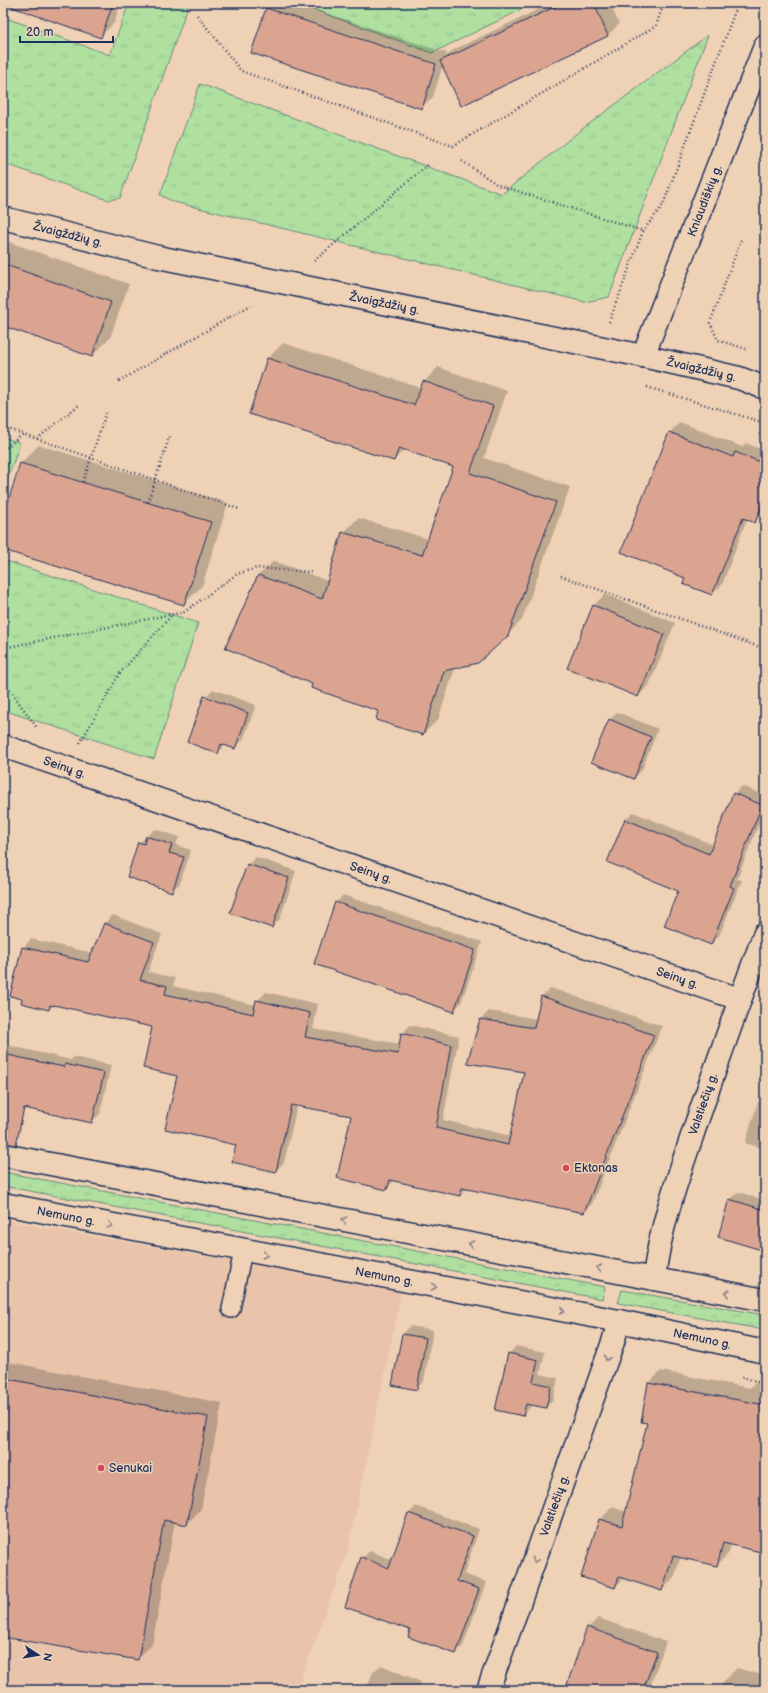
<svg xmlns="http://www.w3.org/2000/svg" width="768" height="1693" font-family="'Balsamiq Sans',sans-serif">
<defs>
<pattern id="grass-tufts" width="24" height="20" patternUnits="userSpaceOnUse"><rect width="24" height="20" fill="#afe0a0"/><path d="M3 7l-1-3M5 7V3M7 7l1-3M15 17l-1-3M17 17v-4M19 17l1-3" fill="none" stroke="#96c08c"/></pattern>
</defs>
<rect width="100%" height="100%" fill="#efd2b5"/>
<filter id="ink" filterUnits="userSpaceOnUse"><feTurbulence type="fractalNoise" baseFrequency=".025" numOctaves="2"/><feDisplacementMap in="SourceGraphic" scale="8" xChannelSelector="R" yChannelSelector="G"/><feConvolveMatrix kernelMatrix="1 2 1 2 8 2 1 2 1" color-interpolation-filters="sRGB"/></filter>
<g filter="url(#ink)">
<polygon fill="#e9c4aa" points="3,1220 402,1291 347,1554 297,1690 3,1690"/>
<g fill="url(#grass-tufts)" stroke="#65887f">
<polygon points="129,3 189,3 120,198 108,200 3,163 3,17 110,55"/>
<polygon points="296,3 535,3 432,53"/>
<polygon points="708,35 609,297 585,302 174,202 160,195 200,84 502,194 577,133"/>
<polygon points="3,437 20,443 3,492"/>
<polygon points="3,560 198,623 154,759 3,710"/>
<polygon points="3,1172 605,1287 602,1299 3,1186"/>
<polygon points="622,1290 765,1315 765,1330 618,1303"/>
</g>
<g fill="#0003" fill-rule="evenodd">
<polygon points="3,3 121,3 114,23 101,36"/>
<polygon points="273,3 295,3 447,53 446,57 453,50 552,3 610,3 619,24 608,35 461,105 443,65 433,97 421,108 267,9"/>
<polygon points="622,3 641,3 637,8"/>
<polygon points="3,240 129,284 110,338 92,356 3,325"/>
<polygon points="283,343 421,388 424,382 438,367 507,391 484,458 570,487 522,620 507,635 455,668 438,720 423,734 380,711 227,648 259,575 274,561 328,581 343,533 358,518 429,539 454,466 405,449 394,460 251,413 268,358"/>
<polygon points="680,422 742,447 746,443 765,451 765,510 754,522 747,519 722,585 712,594 687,578 622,551 670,432"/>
<polygon points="39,445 228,503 202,586 184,604 3,549 3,521 21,463"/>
<polygon points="605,594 675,623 649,685 638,696 594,605"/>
<polygon points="213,689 256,705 243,740 235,748 225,745 218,752 205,697"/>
<polygon points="617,712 658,729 642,770 634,778 610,720"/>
<polygon points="742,786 765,796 765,808 737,879 742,880 719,936 711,944 680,891 626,819 633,812 714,845 734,794"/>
<polygon points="155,829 179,837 176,845 191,850 180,883 172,891 139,843"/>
<polygon points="256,857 296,871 280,919 272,927 248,865"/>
<polygon points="343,895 482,942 461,1003 453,1011 336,903"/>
<polygon points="113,915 162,934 148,972 175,978 173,986 256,1005 257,1001 266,992 318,1004 313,1029 400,1044 402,1034 410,1025 459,1036 443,1120 511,1136 526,1072 468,1062 481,1019 489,1011 537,1019 542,996 551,988 662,1026 592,1204 583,1212 467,1188 460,1195 395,1180 387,1188 352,1115 297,1105 284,1163 275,1171 178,1075 153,1026 55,1004 49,1009 23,948 31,939 93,953 105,923"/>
<polygon points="3,1044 71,1060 74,1057 111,1065 100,1114 92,1122 26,1107 23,1110 3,1105"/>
<polygon points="765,1096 765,1149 745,1143 758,1102"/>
<polygon points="738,1192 765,1200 765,1248 730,1200"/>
<polygon points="410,1326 433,1330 424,1381 416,1389 403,1334"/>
<polygon points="516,1346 545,1352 540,1374 558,1378 553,1400 546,1407 531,1404 531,1407 523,1415 509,1354"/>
<polygon points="3,1361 222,1403 201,1509 187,1524 175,1521 152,1645 137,1659 3,1636"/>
<polygon points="661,1371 750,1388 763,1376 765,1376 765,1552 731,1544 729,1553 717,1565 681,1556 674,1578 662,1590 624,1578 615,1587 600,1520 612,1507 627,1512 648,1422 642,1421 649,1383"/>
<path d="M416,1506L479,1529L464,1574L486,1582L463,1646L455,1653L412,1630L362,1558L370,1551L393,1560L409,1514ZM365,1558L394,1569V1571L365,1560Z"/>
<polygon points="598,1618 666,1642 649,1690 566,1690 588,1628"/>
<polygon points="381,1665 421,1682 418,1690 366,1690 373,1672"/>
<polygon points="737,1668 765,1676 765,1690 720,1690 723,1682"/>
</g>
<g fill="#daa491" stroke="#1b2f5e">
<polygon points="13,3 113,3 101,38 12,7"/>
<polygon points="563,3 594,3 608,36 461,106 440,61"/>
<polygon points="266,8 436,64 422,109 251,53"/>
<polygon points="3,264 111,302 92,357 3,326"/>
<polygon points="267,358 414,405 423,381 493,406 470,473 556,502 508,636 478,663 444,671 423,735 376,720 378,711 311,688 312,684 225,648 258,575 322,599 342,532 422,555 453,467 399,448 394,461 249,414"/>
<polygon points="669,432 733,457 735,452 765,464 765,497 755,523 743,518 712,595 683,584 685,578 621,552"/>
<polygon points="20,463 211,522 184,605 3,550 3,518"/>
<polygon points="593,605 664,634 638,697 567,668"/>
<polygon points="204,696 248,713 235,749 221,744 218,754 187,742"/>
<polygon points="609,719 651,737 634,779 591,762"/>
<polygon points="733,793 762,805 730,886 734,888 711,945 664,926 678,891 607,862 625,819 709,854"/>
<polygon points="146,836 172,845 169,853 184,857 172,892 127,877 138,842 144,844"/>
<polygon points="247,864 289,878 272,928 230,913"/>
<polygon points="335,902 475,950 454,1012 314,964"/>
<polygon points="104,923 154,942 140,980 167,986 165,994 253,1014 256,1000 310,1013 305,1037 398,1054 401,1033 451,1045 436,1128 508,1145 524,1072 467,1063 480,1019 534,1028 541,996 654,1035 584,1213 462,1188 460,1196 390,1180 387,1190 337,1178 351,1116 291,1105 276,1172 232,1162 236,1145 165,1129 177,1076 143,1068 152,1027 54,1005 54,1006 50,1005 49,1010 21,1003 22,999 10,996 22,947 88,962"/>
<polygon points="3,1054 64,1067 65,1064 104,1073 92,1123 24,1108 16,1145 3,1143"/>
<polygon points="729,1199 765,1210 765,1251 718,1237"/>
<polygon points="402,1334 426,1338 417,1390 392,1385"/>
<polygon points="508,1353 538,1360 533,1382 551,1386 546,1408 526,1404 523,1416 495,1410"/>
<polygon points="3,1378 208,1417 187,1525 164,1520 138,1660 3,1637"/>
<polygon points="648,1383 765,1405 765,1553 723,1543 717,1566 673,1556 662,1591 619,1577 615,1588 581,1577 599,1519 622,1526 647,1423 641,1422"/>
<polygon points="408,1513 473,1536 457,1581 479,1589 456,1654 408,1637 410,1630 345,1607 361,1557 389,1568"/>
<polygon points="587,1627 657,1652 643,1690 565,1690"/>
</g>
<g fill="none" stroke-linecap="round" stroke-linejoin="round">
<g stroke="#1b2f5e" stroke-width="20">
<polyline id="service" points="231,1309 243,1251"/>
</g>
<g stroke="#1b2f5e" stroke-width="25">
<g id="minor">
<path id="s1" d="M3,218L158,257L643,356"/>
<path id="s2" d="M3,746L739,999"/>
<path id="s3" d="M654,1279C660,1224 680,1173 697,1121C719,1058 741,995 765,933"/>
<path id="s4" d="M488,1690L613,1342L619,1321"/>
</g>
</g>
<g stroke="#1b2f5e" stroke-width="25">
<g id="secondary">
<path id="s5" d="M765,46L643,356L739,378L765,388"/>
<polyline points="3,1155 765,1300"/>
<path id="s6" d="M3,1204L619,1321L765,1352"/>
</g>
</g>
<g stroke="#1b2f5e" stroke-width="2.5" stroke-dasharray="1 3" stroke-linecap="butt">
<polyline points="197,15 241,71 453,146 656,26 664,3"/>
<polyline points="462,161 498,185 643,231"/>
<polyline points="741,240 710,323 718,340 746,349"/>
<polyline points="314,261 430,163"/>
<polyline points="609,322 643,231 663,205 738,3"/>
<polyline points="119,381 251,305"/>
<polyline points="647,387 765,423"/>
<polyline points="3,427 239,509"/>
<polyline points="37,439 80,404"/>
<polyline points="3,450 23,434"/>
<polyline points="83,482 106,413"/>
<polyline points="148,502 170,435"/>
<polyline points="561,576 765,649"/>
<polyline points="3,648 184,612 237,574 257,568 311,572"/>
<polyline points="3,680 37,728"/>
<polyline points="80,743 120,673 172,615"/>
<polyline points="742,1377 765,1384"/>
</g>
<use href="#service" stroke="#efd2b5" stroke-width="17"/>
<use href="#minor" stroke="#efd2b5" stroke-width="22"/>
<use href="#secondary" stroke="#efd2b5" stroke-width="22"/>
</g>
<defs><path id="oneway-chevron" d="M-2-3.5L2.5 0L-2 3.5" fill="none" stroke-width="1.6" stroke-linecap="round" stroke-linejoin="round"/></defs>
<g stroke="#85808a">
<use href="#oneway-chevron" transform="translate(344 1220) rotate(-169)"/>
<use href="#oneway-chevron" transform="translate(110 1225) rotate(11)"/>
<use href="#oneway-chevron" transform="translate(471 1244) rotate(-169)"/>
<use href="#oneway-chevron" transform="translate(265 1255) rotate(11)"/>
<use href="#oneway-chevron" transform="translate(599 1268) rotate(-169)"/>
<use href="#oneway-chevron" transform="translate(434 1287) rotate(11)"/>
<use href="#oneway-chevron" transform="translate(727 1293) rotate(-169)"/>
<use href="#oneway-chevron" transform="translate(562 1311) rotate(11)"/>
<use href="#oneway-chevron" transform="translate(607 1358) rotate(110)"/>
<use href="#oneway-chevron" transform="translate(535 1560) rotate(110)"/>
</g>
</g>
<g fill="#d1495b" stroke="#efd2b5" stroke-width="1.5">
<circle cx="566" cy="1168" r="4"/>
<circle cx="101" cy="1468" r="4"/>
</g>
<g text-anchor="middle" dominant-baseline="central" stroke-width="3" stroke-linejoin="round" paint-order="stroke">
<g font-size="12" fill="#1b2f5e" stroke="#efd2b5">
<text transform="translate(705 201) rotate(-69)">Kniaudiškių g.</text>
<text stroke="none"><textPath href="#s1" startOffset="67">Žvaigždžių g.</textPath></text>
<text stroke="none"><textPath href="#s1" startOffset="391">Žvaigždžių g.</textPath></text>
<text stroke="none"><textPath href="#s5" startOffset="393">Žvaigždžių g.</textPath></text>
<text stroke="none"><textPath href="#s2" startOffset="65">Seinų g.</textPath></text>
<text stroke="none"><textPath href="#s2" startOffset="389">Seinų g.</textPath></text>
<text stroke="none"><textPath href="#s2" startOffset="713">Seinų g.</textPath></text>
<text stroke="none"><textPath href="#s3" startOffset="182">Valstiečių g.</textPath></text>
<text stroke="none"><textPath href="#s6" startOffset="64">Nemuno g.</textPath></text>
<text stroke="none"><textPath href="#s6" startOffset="388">Nemuno g.</textPath></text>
<text stroke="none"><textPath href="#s6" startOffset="712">Nemuno g.</textPath></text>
<text stroke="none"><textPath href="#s4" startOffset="196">Valstiečių g.</textPath></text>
</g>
<g font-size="12" fill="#1b2f5e" stroke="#efd2b5" text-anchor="start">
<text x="574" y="1168">Ektonas</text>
<text x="109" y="1468">Senukai</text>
</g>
</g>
<rect width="768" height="1693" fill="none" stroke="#efd2b5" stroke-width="16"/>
<rect x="8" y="8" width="752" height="1677" fill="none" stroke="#1b2f5e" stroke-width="1.5" filter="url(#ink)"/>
<g transform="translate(38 1655) rotate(102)" stroke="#efd2b5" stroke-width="3" paint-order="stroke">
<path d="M0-3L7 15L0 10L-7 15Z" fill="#1b2f5e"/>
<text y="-6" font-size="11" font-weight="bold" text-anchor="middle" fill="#1b2f5e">N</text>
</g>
<path d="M20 36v6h93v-6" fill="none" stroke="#1b2f5e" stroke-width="2"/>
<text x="26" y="36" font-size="12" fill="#1b2f5e" stroke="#efd2b5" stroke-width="3" paint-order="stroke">20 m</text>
</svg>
